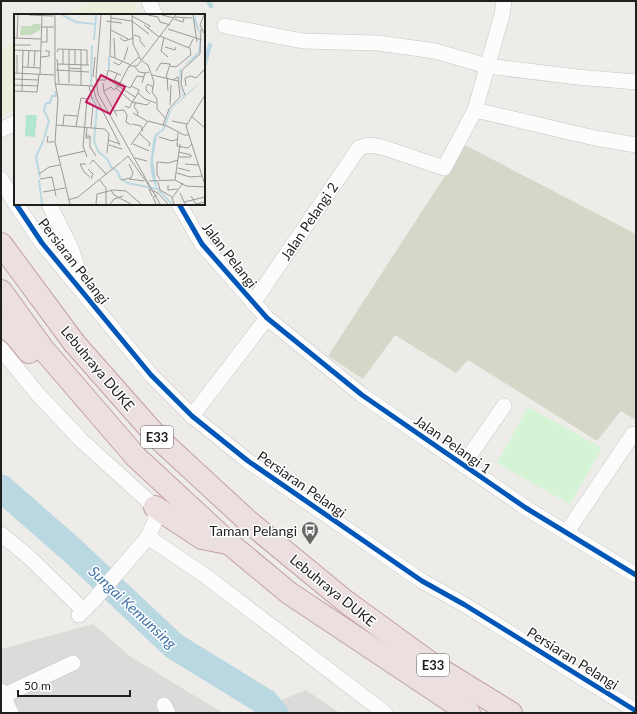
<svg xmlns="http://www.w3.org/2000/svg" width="637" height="714" font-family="Lato,sans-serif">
<rect width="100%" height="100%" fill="#edece8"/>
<g fill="#dcdbd9">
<polygon points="93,624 131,657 223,713 1,713 1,649"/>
<polygon points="306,690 340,713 250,713"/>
</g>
<polygon fill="#d7d7c9" points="465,145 636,234 636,420 621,411 597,441 468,360 456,373 395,335 363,379 328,356"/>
<g fill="#eceedb">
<polygon points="92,1 133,1 139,15 66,15"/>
<polygon points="15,42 15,110 1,117 1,50"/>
</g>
<polygon fill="#d5f4d6" points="528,407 602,448 570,504 497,463"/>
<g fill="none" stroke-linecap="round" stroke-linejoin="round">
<g stroke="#bad8e2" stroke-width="4.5">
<polyline points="208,1 211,6"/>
<polyline points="204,66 210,45"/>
</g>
<polyline stroke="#bad8e2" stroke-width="27" points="1,488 74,552 174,646 265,702 275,713"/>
<g stroke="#c6c6c4" stroke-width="16">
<g id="street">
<polyline points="149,1 155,15"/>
<polyline points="225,26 303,41 378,43 435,51 487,66 577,77 636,82"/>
<polyline points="475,110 595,138 636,145"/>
<polyline points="1,130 15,123"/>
<polyline points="1,179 15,203"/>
<polyline points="16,204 42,243 151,375 192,416 248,461 422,581 465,605 636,711"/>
<polyline points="49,204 71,248 86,292"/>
<polyline points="179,204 202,244 267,318 362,395 526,508 636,575"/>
<polyline points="253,303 359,148 369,145 382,147 444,168 475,110 502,15 504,1"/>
<polyline points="1,349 36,392 81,440 155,507 155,521 148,537 93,601 79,615"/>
<polyline points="192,416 267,318"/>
<polyline points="463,465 504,406"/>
<polyline points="567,532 633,434"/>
<polyline points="1,534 29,557 83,610"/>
<polyline points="148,537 207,577 385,713"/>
<polyline points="1,691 11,713"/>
<polyline points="3,696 73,663"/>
<polyline points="164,705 168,713"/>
</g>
</g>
<g stroke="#c49ea8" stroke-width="24">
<g id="highway">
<polyline points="1,244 75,344 159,439 249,522 345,601 433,665 511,713"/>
<polyline points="1,291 43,349 136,457 230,544 289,593 469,713"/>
<polyline points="1,323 15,335 29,352"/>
<polyline points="155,507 202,538 227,543"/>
</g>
</g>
<use href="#street" stroke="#fcfcfc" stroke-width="15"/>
<use href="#highway" stroke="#ebdfe0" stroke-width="22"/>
<g stroke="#fff" stroke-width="8">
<g id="cycleway">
<polyline points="16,204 42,243 151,375 192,416 248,461 422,581 465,605 636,711"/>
<polyline points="179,204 202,244 267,318 362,395 526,508 636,575"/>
</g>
</g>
<use href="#cycleway" stroke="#0057b8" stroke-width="5"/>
</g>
<defs>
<g id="bus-pin" transform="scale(0.9)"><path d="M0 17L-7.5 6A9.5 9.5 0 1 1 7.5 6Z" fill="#676765" stroke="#fff"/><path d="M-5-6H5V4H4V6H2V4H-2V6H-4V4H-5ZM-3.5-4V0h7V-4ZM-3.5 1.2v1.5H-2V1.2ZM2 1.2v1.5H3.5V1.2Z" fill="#fff"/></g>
</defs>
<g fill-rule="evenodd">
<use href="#bus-pin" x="310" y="530"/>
</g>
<g text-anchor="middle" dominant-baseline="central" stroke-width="3" stroke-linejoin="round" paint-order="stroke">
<g fill="#fff" stroke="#626262" stroke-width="1">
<rect x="141" y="426" width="32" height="22" rx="3"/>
<rect x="417" y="654" width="32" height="22" rx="3"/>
</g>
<g font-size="13" font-weight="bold" fill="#1f1f1f">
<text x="157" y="437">E33</text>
<text x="433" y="665">E33</text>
</g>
<g font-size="14" fill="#1f1f1f" stroke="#fff">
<text transform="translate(309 221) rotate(-56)">Jalan Pelangi 2</text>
<text transform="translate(230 255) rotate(52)">Jalan Pelangi</text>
<text transform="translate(74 261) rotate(52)">Persiaran Pelangi</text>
<text transform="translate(98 368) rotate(50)">Lebuhraya DUKE</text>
<text transform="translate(453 444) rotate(35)">Jalan Pelangi 1</text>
<text transform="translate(302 484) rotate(35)">Persiaran Pelangi</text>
<text transform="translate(333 590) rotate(39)">Lebuhraya DUKE</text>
<text transform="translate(573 658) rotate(32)">Persiaran Pelangi</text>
</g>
<g font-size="14" fill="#1f1f1f" stroke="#fff" text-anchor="end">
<text x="297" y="530">Taman Pelangi</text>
</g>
<g font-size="15" font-style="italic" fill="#4575ab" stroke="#fff">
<text transform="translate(133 607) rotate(43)">Sungai Kemunsing</text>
</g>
</g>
<g transform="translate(14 14)">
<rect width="191" height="191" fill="#edece8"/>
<path d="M19,10H27L26,16L17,21H6L7,12H18Z" fill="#c6ddbd"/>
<path d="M12,101H23L21,123L11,122Z" fill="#b2e6d1"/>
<path d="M181,1L186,19V37L182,43L167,54L166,71L170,82L191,64L158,95L150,116L143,122L139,145L143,173L159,190H157L144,177L139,167L136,151L139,127L141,120L148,116L156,96L169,83L166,72L165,56L184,38L186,21L179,6Z" fill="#bad8e2"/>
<path fill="none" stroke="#bad8e2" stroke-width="2" d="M48,1L62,8L80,10M80,26L82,1M95,55V42M77,72L78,31M78,83L83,94L80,127L84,137L94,146L97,153L103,157L106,164L114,169L143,175M30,124L35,107L30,96L32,89H36L38,82H42L41,77M26,163L22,143L30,125M25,166L28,190"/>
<path fill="none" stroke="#9b9a98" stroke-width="1" d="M15,1L39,2M41,1V68L44,84L41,128L56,190M87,1L82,63L84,80L146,190M97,1L96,42L117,51M118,1L119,30L127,46M134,1L144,3L146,8L156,11M148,1L160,4M179,1L183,28M190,1L186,11L191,21M118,2L136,12L134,15M161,3L178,4M97,4L118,7M160,5L169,8L170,4M92,7L108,9M118,7L135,20M130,11L145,23M27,13H40M154,15L188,26M97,16L114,25M120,21L126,23V27L131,33M146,22L175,34L179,25M0,24L27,25M3,24L4,1M100,24L101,44M106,24L110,27L120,24M150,24L147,37L154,43M27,28H33V13M0,31H17M151,33L161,36L162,33M0,36L27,37M43,38L44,35L73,36V51M27,43L35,42V37H31M43,45L45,69M110,46L114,33M128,47L134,51L140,68L138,78L143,85V95L152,105M99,48L105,51L109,47M43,50L75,51M49,50V35M61,51V36M116,51L125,43M156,52L162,53L173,44L177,41L176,34M9,53L26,54M14,53L15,36M20,53L21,37M121,53L125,58L131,59M55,54L67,55M42,56L75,58M142,57L147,49L156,50L152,63M0,59L40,61M3,59V41M26,60L28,2M103,60L100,66L116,74L123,62L130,63M138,61L164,67M79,63L81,43M153,63L154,77M0,65L24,66M83,66H92L94,56L107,61M95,66L121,83M55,69V36M89,69L90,78L103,102M128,69L131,59L135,58M41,70L79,72L82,84L106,131M0,71L24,72M67,71V36M75,72L78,85M117,72L125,76L124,79M172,72L171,64L177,62L182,64L191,55M102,74L118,88M0,77L23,78L25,60M8,77L9,36M90,77L97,73L100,76L105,71L115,52H123L162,1M136,80L132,76V73L134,70L139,73M171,81L167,70L168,56L186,40L187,15M191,81L172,112L191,171M118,88L133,91L136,88M122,88L120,93L124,98L123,102M156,91L157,71M111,92L115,94L124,79L131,85L142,89M100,97L110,96L113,101L112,108L117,111M119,99L133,107M177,102L191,114M158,107L173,110M118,110L127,112L129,117M42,111L91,115L95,120L93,139M49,111L50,101L63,102M149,111L155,95L166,83L164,63L159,66M62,112L67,84L73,85L69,132L73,143M73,113L72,124H76M77,113L79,91M164,119L163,132L174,134L178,130M126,120L136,129L135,132M34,122L33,128H40M72,122H76V133L82,142M145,123L158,127L164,125M94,126L106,130M119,130L135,137M95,131L108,135M117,131L134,107L153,112L170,121H175M165,138L177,141M44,143L71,137M164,143H177V141M121,144L133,147M108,147L114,142L136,173M72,150H66L70,158L76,163M76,150L79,146L92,160M171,150L184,151M164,154L176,157M74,155L79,160L77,165M163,159L176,163L188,162M25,160L35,153L46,151M26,165L38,163L42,182M85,165L92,174V190M115,165L130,167M146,165L143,161V148L154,149L164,146M107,166L117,164L119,159L115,150M161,166L166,130M135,167L161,166L172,172L191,173M144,168L146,176L158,183M154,171V176L163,175M97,176L100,181L117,190M29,178L51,174M166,179L171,190M138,182L135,175L144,179L154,190M177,182L182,190L191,188M54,186L64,183L107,148M170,188L191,183M82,190L83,180L99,176L112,177L127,190M96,190L100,185L109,182M142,190L139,183L143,181M160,190L158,184L169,169"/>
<path fill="#c2185b" fill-opacity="0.15" stroke="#c2185b" stroke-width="2" d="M87,61L111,73L96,100L72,88Z"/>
<rect width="191" height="191" fill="none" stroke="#1f1f1f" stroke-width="2"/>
</g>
<rect width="637" height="714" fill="none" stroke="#1f1f1f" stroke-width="4"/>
<path d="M18 690v6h112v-6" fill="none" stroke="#1f1f1f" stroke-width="2"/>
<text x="24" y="690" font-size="12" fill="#1f1f1f" stroke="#ffffff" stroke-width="3" paint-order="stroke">50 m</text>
</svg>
